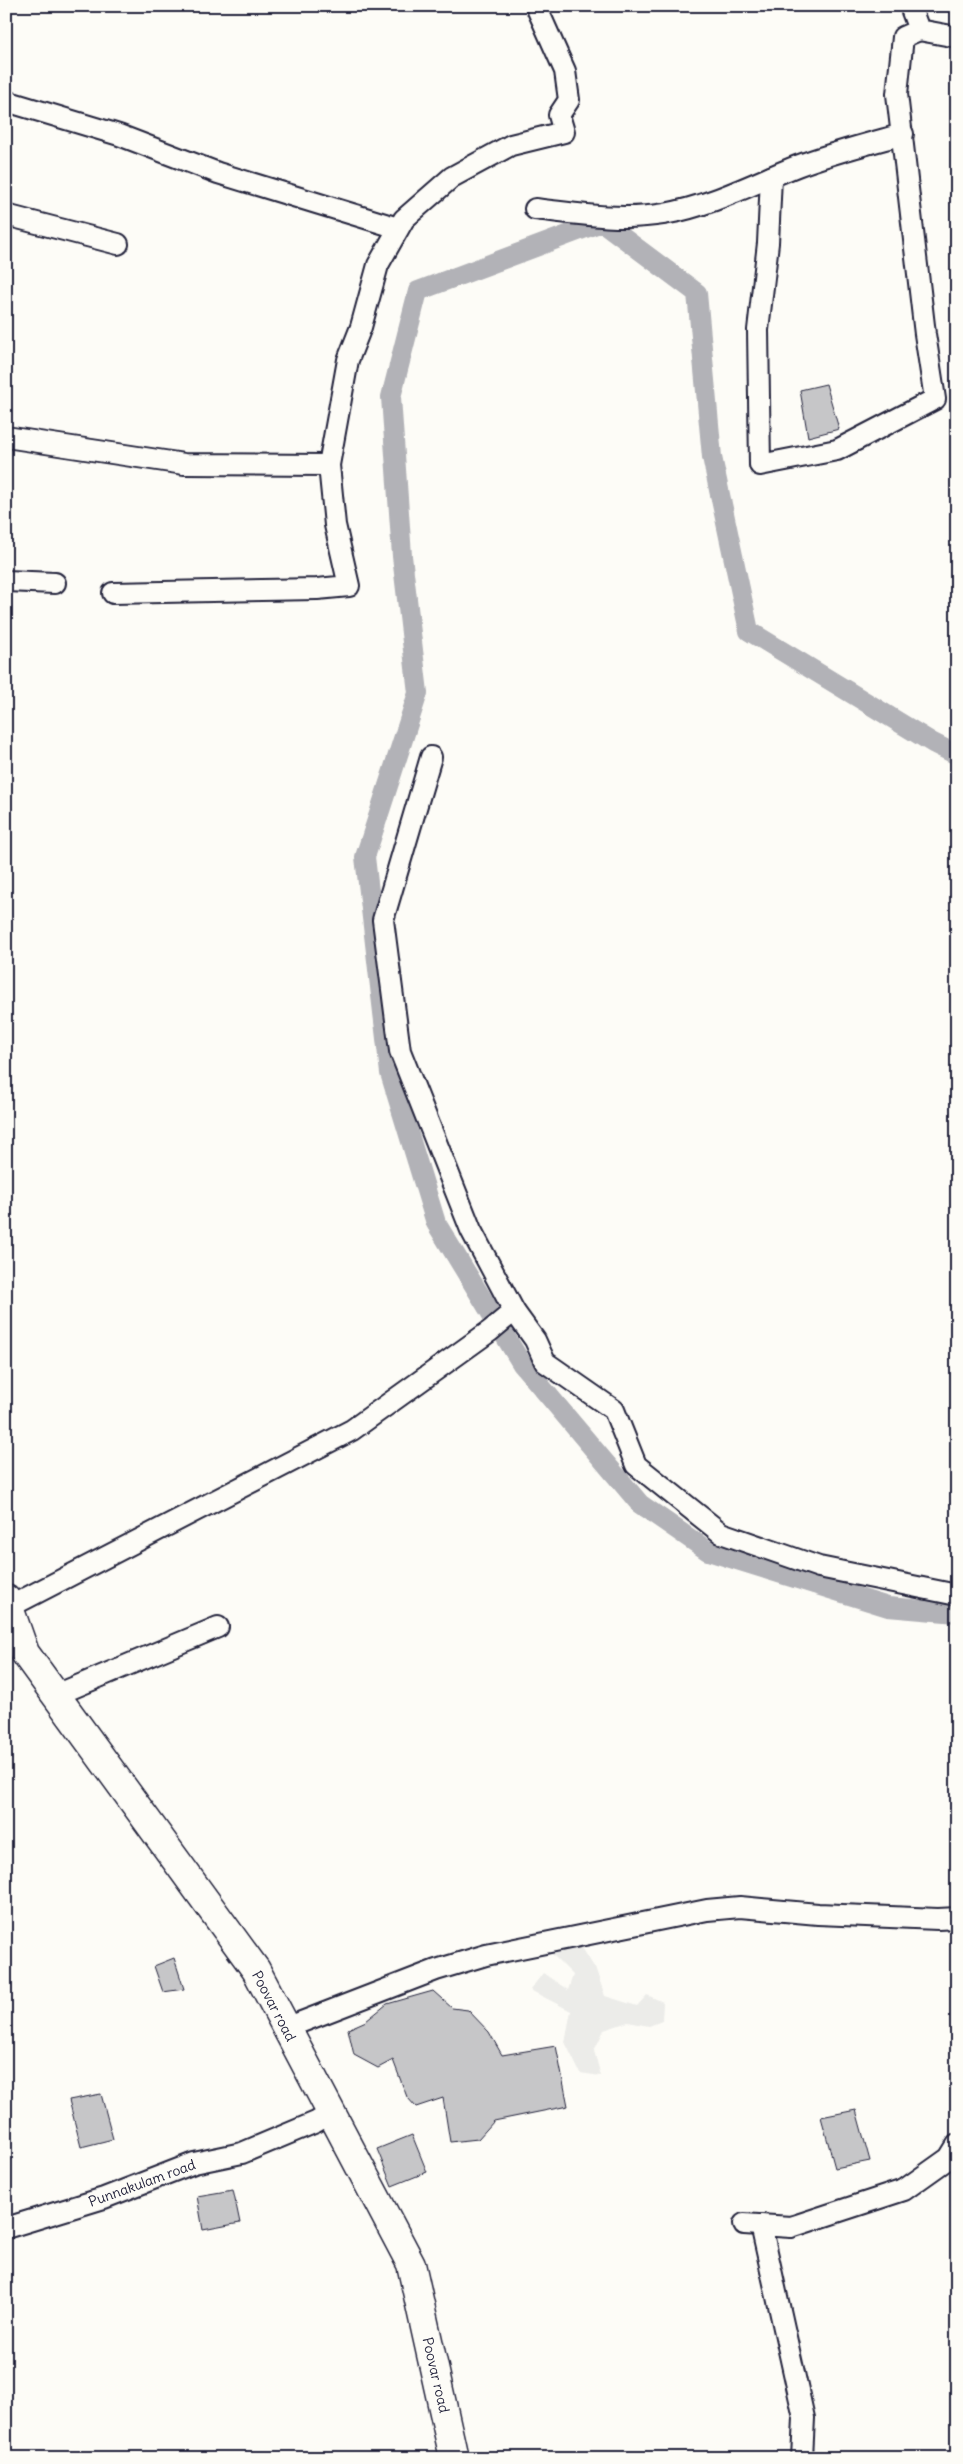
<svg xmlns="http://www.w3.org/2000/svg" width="963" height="2464" font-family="Delius,sans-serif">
<rect width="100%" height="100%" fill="#fdfcf7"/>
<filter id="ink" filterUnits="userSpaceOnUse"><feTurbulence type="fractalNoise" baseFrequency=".02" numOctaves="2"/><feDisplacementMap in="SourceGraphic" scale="10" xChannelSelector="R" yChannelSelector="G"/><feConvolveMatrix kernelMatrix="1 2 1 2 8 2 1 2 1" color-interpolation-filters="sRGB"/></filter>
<g filter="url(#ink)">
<polygon fill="#ecece9" points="581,1946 596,1970 605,1996 637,2006 647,1995 663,2002 662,2021 649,2026 628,2022 604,2030 594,2051 601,2076 580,2073 565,2042 571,2011 530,1990 543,1973 568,1990 573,1975 552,1954"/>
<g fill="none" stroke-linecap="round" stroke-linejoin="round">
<polyline stroke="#b2b2b7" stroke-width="20" points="957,755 933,743 749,631 712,457 697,293 602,222 418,291 391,397 402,556 418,693 365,857 390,1073 436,1223 522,1364 640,1504 708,1551 888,1607 957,1613"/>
</g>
<g fill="#c6c6c8" stroke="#22223b">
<polygon points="826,384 839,429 808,437 800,390"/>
<polygon points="174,1958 184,1989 163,1992 154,1966"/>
<polygon points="433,1991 452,2008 468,2010 489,2032 502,2055 556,2046 568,2106 494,2121 478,2139 450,2142 443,2098 416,2107 407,2097 393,2060 378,2068 354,2055 348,2029 366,2021 387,2004"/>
<polygon points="101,2094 113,2139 81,2147 69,2100"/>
<polygon points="856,2110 870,2161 835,2168 821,2117"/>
<polygon points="412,2135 427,2172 392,2186 377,2149"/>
<polygon points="233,2190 240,2223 203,2230 197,2196"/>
</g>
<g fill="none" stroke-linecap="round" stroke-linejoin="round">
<g stroke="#22223b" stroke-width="24">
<g id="street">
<polyline points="919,30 957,37"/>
<polyline points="6,101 119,135 218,173 398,228"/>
<polyline points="771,177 768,243 758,330 760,465 837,450 935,399 925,334 897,94 903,37 919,30 910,6"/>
<path d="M535,209C577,214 622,221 664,214C711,206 754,183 797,166C831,153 867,144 903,134"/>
<polyline points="6,215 118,244"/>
<polyline points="6,437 184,464 329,465"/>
<polyline points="6,581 55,583"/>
<polyline points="113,593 317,589 349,586 335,525 329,465 348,360 361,327 378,265 404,219 452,177 511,145 564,132 559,115 569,100 565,71 536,6"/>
<polyline points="431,757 383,920 400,1051 471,1230 514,1311 535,1340 545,1362 614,1410 636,1465 721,1533 819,1567 957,1595"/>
<polyline points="9,1607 352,1430 490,1331 514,1311"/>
<polyline points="56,1695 218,1627"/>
<polyline points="286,2028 436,1970 486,1955 707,1910 740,1907 818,1914 938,1919 957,1918"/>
<polyline points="744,2224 791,2227 904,2190 949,2158 957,2145"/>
<polyline points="761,2225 804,2418 802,2458"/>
<polyline points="6,2228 104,2198 194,2163 242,2153 316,2122 331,2113"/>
</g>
</g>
<g stroke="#22223b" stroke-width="31">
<polyline id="primary" points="6,1599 25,1653 256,1970 411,2264 454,2458"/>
</g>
<use href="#street" stroke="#fdfcf7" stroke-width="20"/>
<use href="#primary" stroke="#fdfcf7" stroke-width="28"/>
</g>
</g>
<g text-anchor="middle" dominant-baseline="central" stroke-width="4" stroke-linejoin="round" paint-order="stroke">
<g font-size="14" fill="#22223b" stroke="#fdfcf7">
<text transform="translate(274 2006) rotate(62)">Poovar road</text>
<text transform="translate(142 2183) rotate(-20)">Punnakulam road</text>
<text transform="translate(436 2375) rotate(77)">Poovar road</text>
</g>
</g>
<rect width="963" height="2464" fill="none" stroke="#fdfcf7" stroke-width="25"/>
<rect x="12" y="12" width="938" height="2439" fill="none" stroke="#22223b" stroke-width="2" filter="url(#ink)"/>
</svg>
